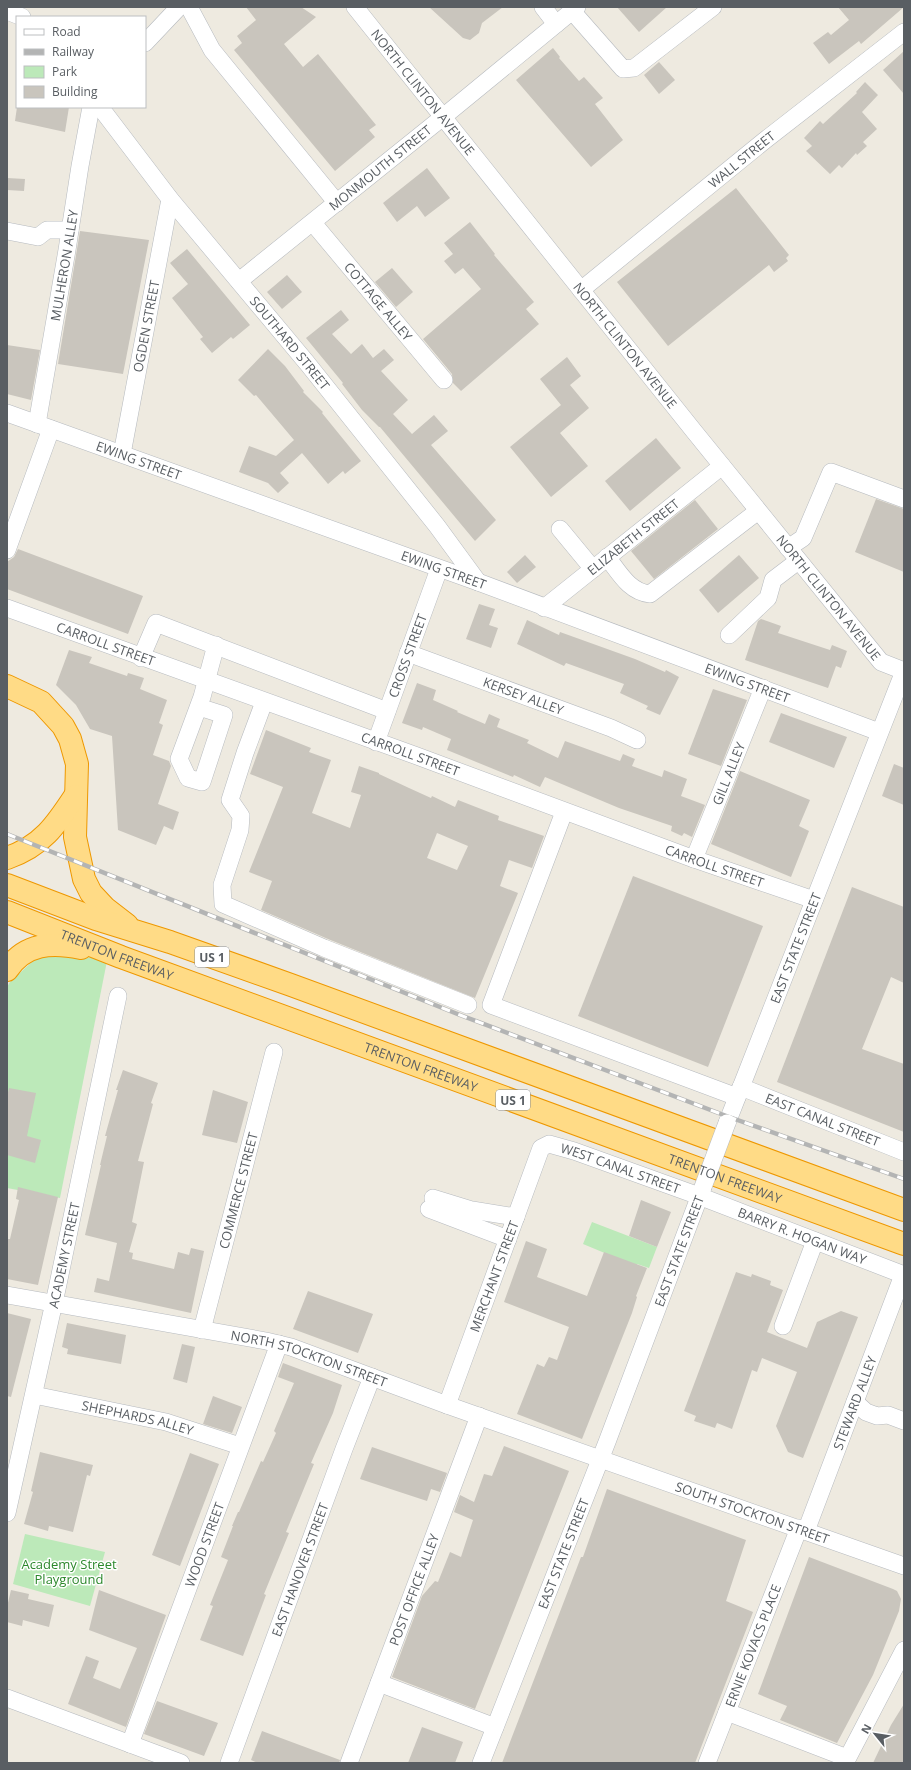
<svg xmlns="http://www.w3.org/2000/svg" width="911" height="1770" font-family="'Open Sans',sans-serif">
<rect width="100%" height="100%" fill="#eeeae0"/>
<g fill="#bce9b9">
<polygon points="46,949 107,961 60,1198 7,1188 7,987 10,982"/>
<polygon points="592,1222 657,1247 649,1268 637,1264 636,1266 583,1244"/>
<polygon points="25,1534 105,1552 90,1606 13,1584"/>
</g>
<g fill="#c9c5bd" fill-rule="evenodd">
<polygon points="246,7 301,7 316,17 284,44 303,67 318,54 376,125 369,130 375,137 335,171 234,50 242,43 237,36 256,20"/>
<polygon points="429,7 503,7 482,23 479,33 470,40 463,38"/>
<polygon points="617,7 667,7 639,32"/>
<polygon points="838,7 904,7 861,44 859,41 829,64 813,43 828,32 831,35 849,20"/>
<polygon points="553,48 560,57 559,58 579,81 584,77 603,98 595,104 623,140 591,167 516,80"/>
<polygon points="904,51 904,94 883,70"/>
<polygon points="659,62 675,80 659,94 644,75"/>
<polygon points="865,82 878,95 862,112 877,129 863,142 867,146 857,155 856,153 842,168 839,165 830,174 806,151 812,146 804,138 820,121 823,124 857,93 856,92"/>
<polygon points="17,107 69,107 65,132 15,121"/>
<polygon points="427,168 450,198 425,217 417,206 397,222 383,203"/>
<polygon points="7,178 25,179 24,191 7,190"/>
<polygon points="736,188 789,255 786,258 788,261 774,272 769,265 668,346 617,282"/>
<polygon points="470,222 495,254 494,255 534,302 526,309 539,324 461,391 453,383 452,374 423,339 481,289 463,268 455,274 444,261 453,254 444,243"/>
<polygon points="80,231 149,240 123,374 58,364"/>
<polygon points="187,249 250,325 233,339 231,337 212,353 200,339 203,337 172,298 188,284 170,263"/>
<polygon points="392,268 413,292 396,307 375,282"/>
<polygon points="287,275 302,292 282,309 267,292"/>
<polygon points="341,310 349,320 332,334 351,354 362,344 373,358 384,349 394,360 381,371 408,400 393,414 412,434 434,415 448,431 431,445 496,520 475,541 380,427 379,427 362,410 342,384 343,383 306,338"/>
<polygon points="7,345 40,350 31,400 7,394"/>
<polygon points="268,349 285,366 304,391 303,392 323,412 322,413 361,461 345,474 343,471 328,484 302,453 280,473 289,483 278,493 268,483 239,472 249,446 276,456 294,440 256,395 254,396 238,380"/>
<polygon points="567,357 581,376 570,385 589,408 560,433 588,466 551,497 510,447 561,405 540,379"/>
<polygon points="656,438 681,468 630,511 605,481"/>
<polygon points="876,499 904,509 904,572 855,552"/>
<polygon points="695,500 718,529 654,579 631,551"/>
<polygon points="18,549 143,596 128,634 7,589 7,562 14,557"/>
<polygon points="525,555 536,567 517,583 507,572"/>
<polygon points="739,555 759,578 718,613 699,590"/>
<polygon points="479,604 495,609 489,625 498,628 491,648 466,639"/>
<polygon points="761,619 781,626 778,633 830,650 832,645 847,651 841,668 836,666 828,688 745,660 758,621"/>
<polygon points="527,620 559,635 560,632 635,659 665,672 666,670 679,677 660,715 646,709 648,706 620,693 624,684 566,663 564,666 517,644"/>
<polygon points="69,650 92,657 89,663 127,676 128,673 144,678 140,689 167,700 159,723 163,725 153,755 169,761 171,766 158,804 179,812 173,830 164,826 156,845 118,830 112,736 90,729 76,705 56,685"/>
<polygon points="417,683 436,690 433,700 458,711 457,712 485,724 489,714 500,719 497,727 529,740 527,743 558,758 565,741 620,761 623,754 635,759 632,766 662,777 664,770 687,779 681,796 705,805 692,837 684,833 682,836 671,831 672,826 619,808 545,777 540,787 514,775 513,777 447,750 451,739 423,727 422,730 402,723"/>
<polygon points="713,689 747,700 721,766 688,754"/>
<polygon points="781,713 847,737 834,768 769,742"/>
<path d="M266,730L311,748L309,752L331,760L312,813L350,828L361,795L351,792L359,766L379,773V774L409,788L431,798L432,796L455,807L458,800L499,816L498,820L544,836L532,868L509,860L500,886L518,893L475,998L328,939L261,910L272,881L249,872L283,787L250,774ZM437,833L468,846L457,870L427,858Z"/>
<polygon points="894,764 904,768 904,805 882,796"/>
<polygon points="740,771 810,800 799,826 809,831 791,877 711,844"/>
<polygon points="633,876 763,926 708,1067 578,1016"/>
<polygon points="852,887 904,907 904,983 891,977 862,1049 904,1064 904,1132 777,1082"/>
<polygon points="123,1070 158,1083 151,1103 153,1104 138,1161 144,1162 132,1222 137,1224 129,1252 133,1253 132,1259 174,1269 178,1252 189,1255 191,1248 204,1251 191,1313 94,1292 97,1278 109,1281 117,1243 85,1235 101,1165 100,1165 107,1136 105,1136 118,1090 116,1090"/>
<polygon points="9,1088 36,1093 27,1136 41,1140 35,1163 7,1155 7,1097"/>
<polygon points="213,1090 248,1102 237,1143 202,1135"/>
<polygon points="18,1187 58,1197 38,1285 7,1279 7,1239 10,1239 19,1200 16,1199"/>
<polygon points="641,1200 671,1212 657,1247 629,1236"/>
<polygon points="526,1241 547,1249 537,1277 587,1296 604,1252 647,1268 636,1296 637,1297 632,1313 582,1439 517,1414 537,1364 544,1367 549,1357 557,1360 569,1327 504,1302"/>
<polygon points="736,1272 751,1277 752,1274 771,1281 770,1285 783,1290 767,1332 807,1348 817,1322 841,1311 858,1317 803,1458 788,1452 776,1426 797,1372 762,1358 757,1372 752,1370 732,1429 717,1423 715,1428 694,1421 696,1416 684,1411"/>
<polygon points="308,1291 373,1314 358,1353 293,1329"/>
<polygon points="7,1313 31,1319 11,1397 7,1396"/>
<polygon points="67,1323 126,1335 121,1364 67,1354 68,1349 62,1347"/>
<polygon points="182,1344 195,1347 187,1383 173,1379"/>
<polygon points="283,1363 342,1385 333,1413 311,1463 314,1464 286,1532 289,1533 264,1594 266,1595 243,1656 200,1640 213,1606 210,1605 228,1560 221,1557 233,1526 232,1526 238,1512 239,1512 261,1461 263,1462 276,1433 274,1431 294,1383 278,1377"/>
<polygon points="213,1396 242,1407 232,1433 203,1424"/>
<polygon points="504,1446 569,1471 475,1709 392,1677 422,1596 435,1581 438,1582 450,1552 461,1557 473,1520 454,1512 460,1495 474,1502 484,1474 492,1476"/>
<polygon points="372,1447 447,1473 440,1492 431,1489 427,1501 360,1479"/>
<polygon points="40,1452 93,1465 90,1476 87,1475 73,1532 49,1526 48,1531 24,1524 33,1492 31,1491"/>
<polygon points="190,1453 219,1464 180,1566 152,1555"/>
<polygon points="607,1489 746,1540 726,1601 753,1612 695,1763 502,1763 581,1557 583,1557"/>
<polygon points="809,1557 893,1589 897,1591 901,1599 899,1611 873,1675 837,1743 780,1720 787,1706 758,1694"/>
<polygon points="11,1590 29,1594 28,1599 54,1605 49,1627 23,1620 22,1626 7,1622 7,1607"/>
<polygon points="99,1590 166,1615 126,1727 68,1704 86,1656 99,1661 93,1678 120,1689 137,1648 89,1630"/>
<polygon points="157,1701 218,1723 204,1756 144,1734"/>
<polygon points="904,1704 904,1763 873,1763 891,1725"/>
<polygon points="422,1727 463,1742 455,1763 408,1763"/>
<polygon points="262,1731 340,1760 339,1763 258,1763 251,1760"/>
</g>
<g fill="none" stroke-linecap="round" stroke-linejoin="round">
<g stroke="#b6babf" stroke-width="18">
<g id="minor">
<polyline points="189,7 212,50 337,203"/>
<path id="s1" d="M355,7L693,430L881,662L904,671"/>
<polyline points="543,7 556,24"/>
<polyline points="7,11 22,17"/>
<polyline points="572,11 623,69 634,68 713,7"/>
<polyline points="145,43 179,7"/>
<path id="s2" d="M100,107L170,199L307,363L437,526L478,582"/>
<path id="s3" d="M313,223L444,380"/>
<polyline points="7,231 38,237 47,230 70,230"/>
<path id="s4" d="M239,281L443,117L577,7"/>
<path id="s5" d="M581,290L764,141L904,32"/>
<path id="s6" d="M7,413L478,582L879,732"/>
<path id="s7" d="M37,424L67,250L80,166L91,107"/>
<path id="s8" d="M122,454L170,199"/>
<polyline points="560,529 593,569"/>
<polyline points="788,548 803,538 831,472 904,499"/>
<polyline points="7,550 51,429"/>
<path d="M607,557C619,572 629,592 650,594L758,511"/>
<path id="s9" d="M7,608L417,756L694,859L814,900"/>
<path id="s10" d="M544,608L722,466"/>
<polyline points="729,635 768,598 773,580 798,561"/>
<path id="s11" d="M408,653L611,728L637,740"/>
<polyline points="141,658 156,623 387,711"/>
<polyline points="264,702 245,753 230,800 241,816 240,830 222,885 223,904 324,948 468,1005"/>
<polyline points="199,707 224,715 202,782 188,778 179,759 202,697 216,645"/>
<path id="s12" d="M376,742L439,569"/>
<polyline points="564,812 491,1005 737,1097"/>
<path id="s13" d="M694,859L763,688"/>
<path id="s14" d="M741,1087L904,1152"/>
<path id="s15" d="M727,1123L904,671"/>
<polyline points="433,1198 472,1210 516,1217"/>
<polyline points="429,1209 508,1239"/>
<path id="s16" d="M7,1295L266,1341L291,1347L447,1405L904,1566"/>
<polyline points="783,1326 815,1241"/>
<path id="s17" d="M202,1330L274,1052"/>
<path id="s18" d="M34,1395L166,1422L240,1446"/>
<polyline points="855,1402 866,1412 877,1416 888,1415 904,1421"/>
<path id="s19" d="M447,1405L541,1148L549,1144L574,1151L699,1196L904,1275"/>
<path id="s20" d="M7,1513L57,1289L118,996"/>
<path id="s21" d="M806,1531L903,1275"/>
<polyline points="379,1683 495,1727"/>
<polyline points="7,1698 181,1763"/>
<polyline points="727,1712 847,1758"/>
<path id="s22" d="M130,1744L279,1344"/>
<path id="s23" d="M229,1763L344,1449L372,1377"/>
<path id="s24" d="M349,1763L479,1416"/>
<path id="s25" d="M481,1763L607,1442L703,1187"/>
<path id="s26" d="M707,1763L799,1528"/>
<polyline points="845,1763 904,1650"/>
</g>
</g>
<g stroke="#ee9800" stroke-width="24">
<g id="highway">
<polyline points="7,686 41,702 63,726 70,739 77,764 75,837 84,879 91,893 105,908 127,925"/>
<path d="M7,858C42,846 56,825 75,796"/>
<polyline points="7,885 96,919 170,942 291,985 904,1210"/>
<path id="s27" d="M7,912L121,957L904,1244"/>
<path d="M7,970C25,943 52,942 81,948"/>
</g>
</g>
<use href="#minor" stroke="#fff" stroke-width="17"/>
<use href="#highway" stroke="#ffdb86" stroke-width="22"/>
<g stroke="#b3b4b4" stroke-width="4.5">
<polyline id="rail" points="7,834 460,1015 729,1117 904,1179"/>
</g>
<use href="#rail" stroke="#fff" stroke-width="3" stroke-dasharray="9" stroke-linecap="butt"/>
<g stroke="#b6babf" stroke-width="18" stroke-linecap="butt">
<polyline id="minor-bridge" points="703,1187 727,1123"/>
</g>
<use href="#minor-bridge" stroke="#fff" stroke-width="17"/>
</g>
<g text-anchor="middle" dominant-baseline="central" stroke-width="3" stroke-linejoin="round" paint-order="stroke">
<g fill="#fff" stroke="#8b8e92" stroke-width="1">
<rect x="195" y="947" width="34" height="20" rx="3"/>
<rect x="496" y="1090" width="34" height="20" rx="3"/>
</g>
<g font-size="12" font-weight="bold" fill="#595e63">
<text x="212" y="957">US 1</text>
<text x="513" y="1100">US 1</text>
</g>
<g font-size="13" fill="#595e63" stroke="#fff">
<text stroke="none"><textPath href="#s1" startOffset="109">NORTH CLINTON AVENUE</textPath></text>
<text stroke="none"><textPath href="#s5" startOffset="207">WALL STREET</textPath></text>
<text stroke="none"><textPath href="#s4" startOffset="181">MONMOUTH STREET</textPath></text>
<text stroke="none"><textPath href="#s7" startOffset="161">MULHERON ALLEY</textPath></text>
<text stroke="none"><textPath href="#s3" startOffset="102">COTTAGE ALLEY</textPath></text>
<text stroke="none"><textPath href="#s8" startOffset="130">OGDEN STREET</textPath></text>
<text stroke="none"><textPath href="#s2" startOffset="303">SOUTHARD STREET</textPath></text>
<text stroke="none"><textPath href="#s1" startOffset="433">NORTH CLINTON AVENUE</textPath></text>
<text stroke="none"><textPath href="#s6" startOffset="140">EWING STREET</textPath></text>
<text stroke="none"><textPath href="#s10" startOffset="114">ELIZABETH STREET</textPath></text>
<text stroke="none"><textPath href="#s6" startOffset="464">EWING STREET</textPath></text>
<text stroke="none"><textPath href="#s1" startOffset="757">NORTH CLINTON AVENUE</textPath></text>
<text stroke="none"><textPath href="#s9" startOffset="105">CARROLL STREET</textPath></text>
<text stroke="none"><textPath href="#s12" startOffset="92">CROSS STREET</textPath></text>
<text stroke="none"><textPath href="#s6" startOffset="788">EWING STREET</textPath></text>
<text stroke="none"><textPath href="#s11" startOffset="123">KERSEY ALLEY</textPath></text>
<text stroke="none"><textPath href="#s9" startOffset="429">CARROLL STREET</textPath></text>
<text stroke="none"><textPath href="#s13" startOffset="92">GILL ALLEY</textPath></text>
<text stroke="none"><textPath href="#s9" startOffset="753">CARROLL STREET</textPath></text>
<text stroke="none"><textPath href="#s15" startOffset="188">EAST STATE STREET</textPath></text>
<text stroke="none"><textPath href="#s27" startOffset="118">TRENTON FREEWAY</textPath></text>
<text stroke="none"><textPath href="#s27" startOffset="442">TRENTON FREEWAY</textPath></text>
<text stroke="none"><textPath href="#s14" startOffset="88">EAST CANAL STREET</textPath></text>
<text stroke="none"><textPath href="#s19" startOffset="358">WEST CANAL STREET</textPath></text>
<text stroke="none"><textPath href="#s27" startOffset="766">TRENTON FREEWAY</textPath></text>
<text stroke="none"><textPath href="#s17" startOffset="144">COMMERCE STREET</textPath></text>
<text stroke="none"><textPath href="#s19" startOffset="552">BARRY R. HOGAN WAY</textPath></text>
<text stroke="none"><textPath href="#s25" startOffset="549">EAST STATE STREET</textPath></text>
<text stroke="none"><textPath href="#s20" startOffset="264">ACADEMY STREET</textPath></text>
<text stroke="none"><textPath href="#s19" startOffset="137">MERCHANT STREET</textPath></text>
<text stroke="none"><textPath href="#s16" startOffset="309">NORTH STOCKTON STREET</textPath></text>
<text stroke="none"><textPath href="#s21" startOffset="137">STEWARD ALLEY</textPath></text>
<text stroke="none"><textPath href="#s18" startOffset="106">SHEPHARDS ALLEY</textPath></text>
<text stroke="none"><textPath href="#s16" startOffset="779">SOUTH STOCKTON STREET</textPath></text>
<text stroke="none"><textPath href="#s22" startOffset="213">WOOD STREET</textPath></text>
<text stroke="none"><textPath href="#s25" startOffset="225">EAST STATE STREET</textPath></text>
<text stroke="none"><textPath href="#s23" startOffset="206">EAST HANOVER STREET</textPath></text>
<text stroke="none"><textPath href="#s24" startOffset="185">POST OFFICE ALLEY</textPath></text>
<text stroke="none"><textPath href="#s26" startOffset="126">ERNIE KOVACS PLACE</textPath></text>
</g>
<g font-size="13" fill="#2c882c" stroke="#fff">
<text x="69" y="1564">Academy Street<tspan x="69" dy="15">Playground</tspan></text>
</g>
</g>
<rect width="911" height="1770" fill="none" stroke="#595e63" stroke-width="16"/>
<rect x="16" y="16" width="130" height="92" fill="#ffffff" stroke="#bdbfc1"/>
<rect x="24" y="29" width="20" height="6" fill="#ffffff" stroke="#bdbfc1"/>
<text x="52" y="36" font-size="12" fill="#595e63">Road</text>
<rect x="24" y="49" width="20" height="6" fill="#b3b4b4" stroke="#bdbfc1"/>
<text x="52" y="56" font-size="12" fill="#595e63">Railway</text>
<rect x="24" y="66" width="20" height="12" fill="#bce9b9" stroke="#bdbfc1"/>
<text x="52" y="76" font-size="12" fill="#595e63">Park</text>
<rect x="24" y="86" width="20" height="12" fill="#c9c5bd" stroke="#bdbfc1"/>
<text x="52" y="96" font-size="12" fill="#595e63">Building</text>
<g transform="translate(875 1734) rotate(300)" stroke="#ffffff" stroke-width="3" paint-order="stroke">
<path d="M0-3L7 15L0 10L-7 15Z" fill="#595e63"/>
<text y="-6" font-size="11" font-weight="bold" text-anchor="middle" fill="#595e63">N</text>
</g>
</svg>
